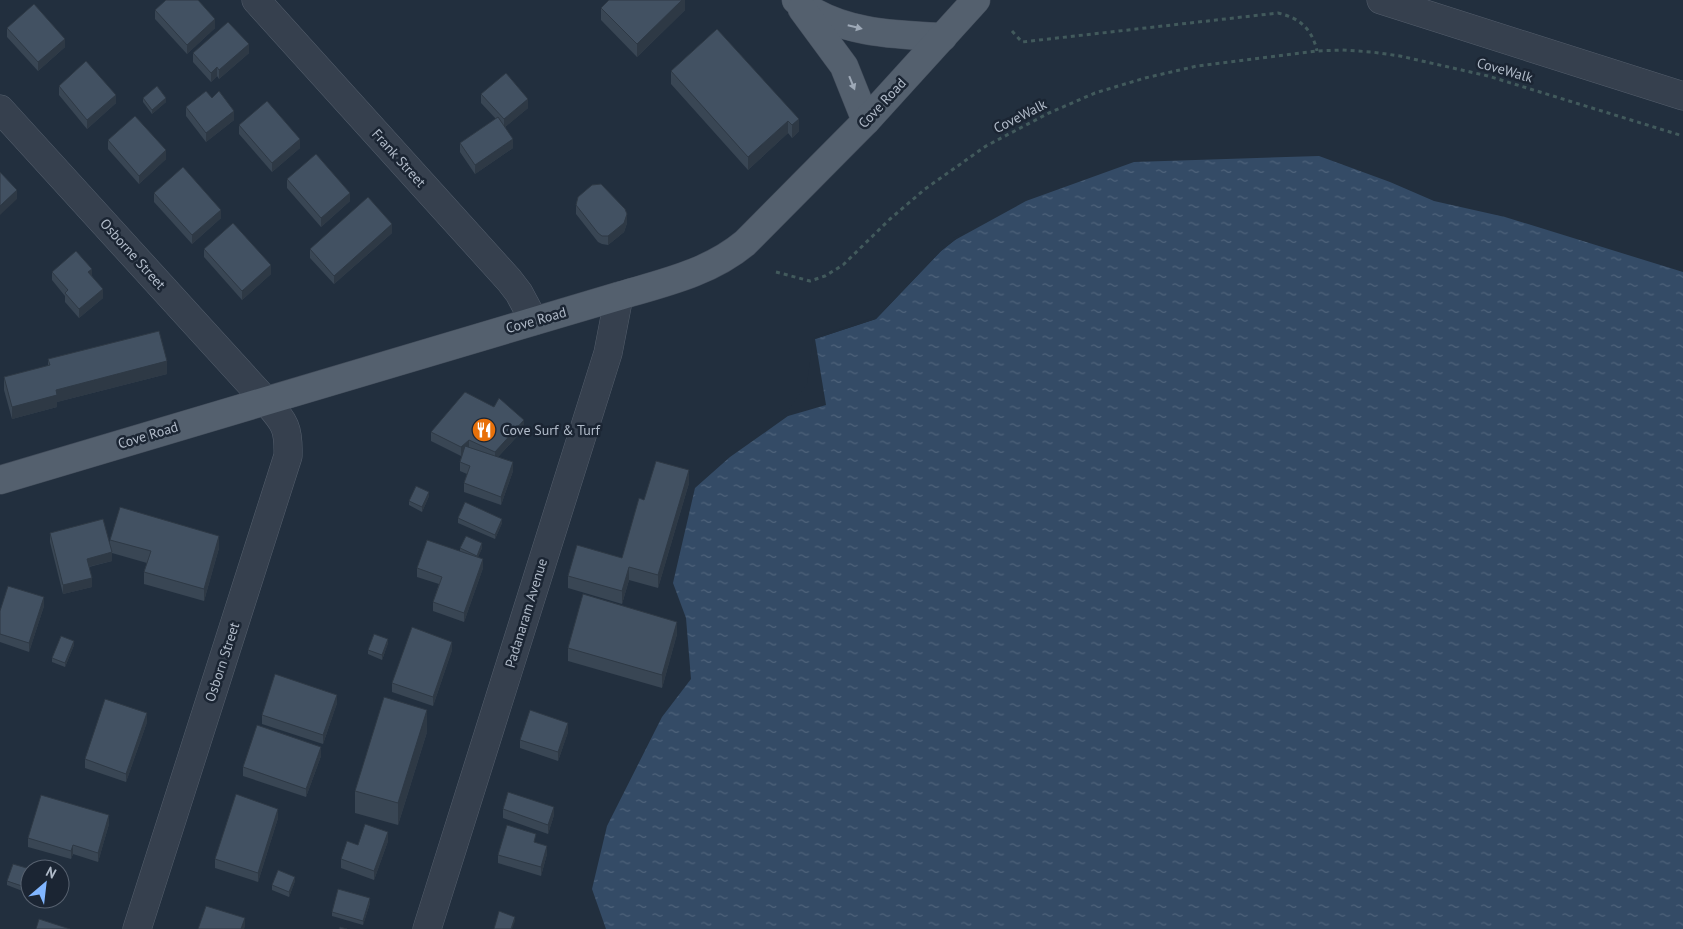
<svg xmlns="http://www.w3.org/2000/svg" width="1683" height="929" font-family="'PT Sans',sans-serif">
<defs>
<pattern id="water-ripples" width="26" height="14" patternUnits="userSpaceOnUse" patternTransform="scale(1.25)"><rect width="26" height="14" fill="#344b66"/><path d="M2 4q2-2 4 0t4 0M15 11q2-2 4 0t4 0" fill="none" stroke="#4f637b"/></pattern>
</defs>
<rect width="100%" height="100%" fill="#222f3e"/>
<polygon fill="url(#water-ripples)" points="1319,156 1390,182 1434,201 1505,217 1683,272 1683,929 606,929 592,889 607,826 662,717 691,679 686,618 673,583 695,488 730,457 788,416 810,385 815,339 876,319 941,251 955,240 1026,201 1134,162"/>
<polygon fill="#222f3e" points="965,232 941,251 876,319 815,339 826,405 788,416 784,416 807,384 813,338 875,317 939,249 953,238"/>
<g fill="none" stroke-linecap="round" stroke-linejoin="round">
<g stroke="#545e6c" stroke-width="29">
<g id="minor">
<polyline points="256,0 509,280 519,293 534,321"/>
<polyline points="1381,0 1683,96"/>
<path d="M0,109L265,400C284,422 289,426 288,456L137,929"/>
<polyline points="427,929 608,353 619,296"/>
</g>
</g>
<g stroke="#424c5a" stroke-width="29">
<g id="major">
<path d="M796,0C837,33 892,35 943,37"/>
<polyline points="802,9 844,66 866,121"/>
<path d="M0,480L619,296C663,283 709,273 745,243L866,121L976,0"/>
</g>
</g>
<g stroke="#425a5c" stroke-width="3" stroke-dasharray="4 4" stroke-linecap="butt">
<path d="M1012,31L1022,42L1278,13C1300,18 1312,29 1317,51"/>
<polyline points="776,272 810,281 825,276 843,265 890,219 925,189 986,146 1049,113 1095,93 1145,78 1197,66 1317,51 1342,50 1372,52 1400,56 1488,76 1683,136"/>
</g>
<use href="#minor" stroke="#36404e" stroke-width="28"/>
<use href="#major" stroke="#54606e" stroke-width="28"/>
</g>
<g fill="#394654">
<polygon points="685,0 685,10 637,57 601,20 601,8"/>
<polygon points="155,10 215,28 187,54 155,19"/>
<polygon points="7,28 65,47 38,71 7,37"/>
<polygon points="717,29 799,131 792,138 788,133 748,170 671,84 671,71"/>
<polygon points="193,53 249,53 219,79 217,76 211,82 193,62"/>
<polygon points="59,86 116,103 87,129 59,95"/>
<polygon points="481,94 528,108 505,127 513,148 475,174 460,152 460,143 496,119 481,103"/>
<polygon points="143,98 166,102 152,114 143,102"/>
<polygon points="186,107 234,120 206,142 186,116"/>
<polygon points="239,125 300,148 272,172 239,134"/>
<polygon points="108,140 166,159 139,184 108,149"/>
<polygon points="287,179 350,201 321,227 287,188"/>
<polygon points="154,193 221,218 192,244 154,202"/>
<polygon points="576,205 627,223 624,232 608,245 602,244 598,242 576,214"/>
<polygon points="392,233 334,284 310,258 310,249"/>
<polygon points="204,249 271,274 242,300 204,257"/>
<polygon points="52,272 92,276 103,298 79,318 65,302 65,296 52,280"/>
<polygon points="48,359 167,374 57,402 57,407 12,419 4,390 4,377 48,366"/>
<polygon points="524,429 498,457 513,471 501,505 464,492 464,483 467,474 460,471 460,462 462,454 461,456 431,441 431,432"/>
<polygon points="689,483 658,588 629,580 622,604 568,588 568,576 622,558 644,500"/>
<polygon points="429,496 422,512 409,505 409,501"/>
<polygon points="458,518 502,523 495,539 458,523"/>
<polygon points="50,533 110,546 110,540 219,548 204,601 144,584 144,572 147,563 112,553 112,561 89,567 92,587 63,594 50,542"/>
<polygon points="460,548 482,548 478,557 483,568 464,622 433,611 433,602 439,584 417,577 417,568 460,551"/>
<polygon points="44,606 29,652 0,642 0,611"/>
<polygon points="677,634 662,688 568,661 568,648"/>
<polygon points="388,643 382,660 368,654 368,650"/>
<polygon points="74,645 65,667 52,662 52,658"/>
<polygon points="452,650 433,706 392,692 392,683"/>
<polygon points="337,703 323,744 262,724 262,715"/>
<polygon points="147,722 126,782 85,768 85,759"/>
<polygon points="427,732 398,825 355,813 355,791"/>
<polygon points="568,732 558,761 520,748 520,740"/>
<polygon points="321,756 306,797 243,776 243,767"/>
<polygon points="503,809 554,815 548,834 503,818"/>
<polygon points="278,818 258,882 215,868 215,859"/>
<polygon points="109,824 98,862 73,854 71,859 28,847 28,838"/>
<polygon points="388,841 374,880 341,868 341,859 358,845"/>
<polygon points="547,854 541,876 498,863 498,855"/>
<polygon points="30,869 30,878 25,892 7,885 7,881"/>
<polygon points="295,881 289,897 272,890 272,885"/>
<polygon points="370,903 363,925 332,916 332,912"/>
</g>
<g fill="#2e3945">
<polygon points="682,0 685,0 685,10 637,57 637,44"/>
<polygon points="215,19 215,28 187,54 187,45"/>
<polygon points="65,39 65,47 38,71 38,62"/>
<polygon points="249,44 249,53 219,79 219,70"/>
<polygon points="217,67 217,76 211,82 211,73"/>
<polygon points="116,95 116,103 87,129 87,120"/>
<polygon points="166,98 166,102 152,114 152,110"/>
<polygon points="528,99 528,108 504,128 504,119"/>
<polygon points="234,111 234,120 206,142 206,133"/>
<polygon points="799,119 799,131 792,138 792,125"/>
<polygon points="788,121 788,133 748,170 748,157"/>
<polygon points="300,139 300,148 272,172 272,163"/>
<polygon points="513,139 513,148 475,174 475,165"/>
<polygon points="166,150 166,159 139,184 139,176"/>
<polygon points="17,190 17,199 0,215 0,206"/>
<polygon points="350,193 350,201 321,227 321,218"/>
<polygon points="221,210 221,218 192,244 192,235"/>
<polygon points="627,214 627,223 624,232 608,245 608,236"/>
<polygon points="392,224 392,233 334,284 334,276"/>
<polygon points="271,265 271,274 242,300 242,291"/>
<polygon points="92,269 92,278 88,272"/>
<polygon points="103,289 103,298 79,318 79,309"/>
<polygon points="167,361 167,374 57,402 57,407 12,419 12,407 56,390"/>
<polygon points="524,420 524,429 495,460 495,452"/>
<polygon points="469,440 469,448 461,456 461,447"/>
<polygon points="513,462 513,471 501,505 501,497"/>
<polygon points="689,470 689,483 658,588 658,575"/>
<polygon points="429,492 429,496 422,512 422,507"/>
<polygon points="502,519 502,523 495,539 495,535"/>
<polygon points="219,536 219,548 204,601 204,589"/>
<polygon points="482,543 482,548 477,560 477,556"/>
<polygon points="112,552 112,561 87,567 87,559"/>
<polygon points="483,559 483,568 464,622 464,613"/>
<polygon points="629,567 629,580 622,604 622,591"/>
<polygon points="92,578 92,587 63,594 63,585"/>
<polygon points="44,597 44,606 29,652 29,643"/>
<polygon points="677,622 677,634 662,688 662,675"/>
<polygon points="388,639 388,643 382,660 382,655"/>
<polygon points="74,641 74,645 65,667 65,663"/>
<polygon points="452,642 452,650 433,706 433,697"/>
<polygon points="337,695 337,703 323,744 323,735"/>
<polygon points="427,710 427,732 398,825 398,803"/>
<polygon points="147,713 147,722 126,782 126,774"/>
<polygon points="568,723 568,732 558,761 558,752"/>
<polygon points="321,747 321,756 306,797 306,789"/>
<polygon points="554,807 554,815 548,834 548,825"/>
<polygon points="278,809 278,818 258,882 258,873"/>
<polygon points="109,815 109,824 98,862 98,853"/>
<polygon points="388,832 388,841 374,880 374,871"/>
<polygon points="73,845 73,854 71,859 71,851"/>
<polygon points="547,846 547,854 541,876 541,867"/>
<polygon points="30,873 30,878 25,892 25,887"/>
<polygon points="295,877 295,881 289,897 289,892"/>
<polygon points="370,898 370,903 363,925 363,921"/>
<polygon points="515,917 515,921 512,929 511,929"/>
<polygon points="245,918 245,927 244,929 241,929"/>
</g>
<g fill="#425162" stroke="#2e3945">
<polygon points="166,0 198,0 215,19 187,45 155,10"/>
<polygon points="609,0 682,0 637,44 601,8"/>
<polygon points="34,4 65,39 38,62 7,28"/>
<polygon points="228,22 249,44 219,70 217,67 211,73 193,53"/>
<polygon points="717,29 799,119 792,125 788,121 748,157 671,71"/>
<polygon points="86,61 116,95 87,120 59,86"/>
<polygon points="506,73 528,99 504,119 481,94"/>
<polygon points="157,86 166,98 152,110 143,98"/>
<polygon points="206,91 212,98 219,91 234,111 206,133 186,107"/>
<polygon points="267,101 300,139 272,163 239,125"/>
<polygon points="135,116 166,150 139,176 108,140"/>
<polygon points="498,117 513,139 475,165 460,143"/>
<polygon points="316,154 350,193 321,218 287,179"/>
<polygon points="183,167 221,210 192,235 154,193"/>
<polygon points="0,172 17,190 0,206"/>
<polygon points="601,184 625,209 627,214 624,223 608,236 602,236 598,233 576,205 578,197 592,185"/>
<polygon points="368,197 392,224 334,276 310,249"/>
<polygon points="233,223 271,265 242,291 204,249"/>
<polygon points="76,251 92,269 88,272 103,289 79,309 65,293 68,290 52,272"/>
<polygon points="159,331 167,361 56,390 57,395 12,407 4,377 50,365 48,359"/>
<polygon points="465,392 494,407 499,398 524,420 495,452 469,440 461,447 431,432"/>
<polygon points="465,446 513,462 501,497 464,483 470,466 460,462"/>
<polygon points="656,461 689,470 658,575 629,567 622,591 568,576 577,545 622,558 639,498 644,500"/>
<polygon points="416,486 429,492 422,507 409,501"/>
<polygon points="465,502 502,519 495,535 458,518"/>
<polygon points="120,507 219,536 204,589 144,572 151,551 110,540"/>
<polygon points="103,519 112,552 87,559 92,578 63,585 50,533"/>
<polygon points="466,536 482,543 477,556 460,548"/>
<polygon points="427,540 483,559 464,613 433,602 442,577 417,568"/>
<polygon points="8,586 44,597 29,643 0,634 0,611"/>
<polygon points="583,594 677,622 662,675 568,648"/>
<polygon points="412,627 452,642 433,697 392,683"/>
<polygon points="374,634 388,639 382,655 368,650"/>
<polygon points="61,636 74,641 65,663 52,658"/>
<polygon points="275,674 337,695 323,735 262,715"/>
<polygon points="384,697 427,710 398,803 355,791"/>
<polygon points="105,699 147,713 126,774 85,759"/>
<polygon points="530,710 568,723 558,752 520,740"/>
<polygon points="257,725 321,747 306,789 243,767"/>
<polygon points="508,792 554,807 548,825 503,809"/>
<polygon points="236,794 278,809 258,873 215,859"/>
<polygon points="41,795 109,815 98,853 73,845 71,851 28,838"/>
<polygon points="365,824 388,832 374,871 341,859 347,841 358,845"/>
<polygon points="507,825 536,834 534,842 547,846 541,867 498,855"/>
<polygon points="13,864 30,869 30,873 25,887 7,881"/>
<polygon points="278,870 295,877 289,892 272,885"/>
<polygon points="338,889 370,898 363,921 332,912"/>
<polygon points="206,906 245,918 241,929 198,929"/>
<polygon points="499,911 515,917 511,929 494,929"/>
<polygon points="39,919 70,929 36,929"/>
<polygon points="340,927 347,929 339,929"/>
</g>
<defs><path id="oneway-solid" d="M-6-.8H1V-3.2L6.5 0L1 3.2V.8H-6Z" transform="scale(1.25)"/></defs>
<g fill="#9ea9b7">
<use href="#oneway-solid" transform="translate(855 27) rotate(14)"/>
<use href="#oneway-solid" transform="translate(852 83) rotate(68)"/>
</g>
<defs>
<g id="restaurant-disc" transform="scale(1.25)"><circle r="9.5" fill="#e8710a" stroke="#1b2533"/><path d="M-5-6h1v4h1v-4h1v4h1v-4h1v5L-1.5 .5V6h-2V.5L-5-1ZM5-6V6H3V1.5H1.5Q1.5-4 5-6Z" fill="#fff"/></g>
</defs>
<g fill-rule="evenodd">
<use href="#restaurant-disc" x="484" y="430"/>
</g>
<g text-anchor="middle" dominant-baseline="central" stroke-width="5" stroke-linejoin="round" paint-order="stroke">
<g font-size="14" fill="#b1bbc9" stroke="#1b2533">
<text transform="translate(1505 70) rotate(16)">CoveWalk</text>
<text transform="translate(882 103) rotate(-47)">Cove Road</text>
<text transform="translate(1020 116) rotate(-27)">CoveWalk</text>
<text transform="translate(399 158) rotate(48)">Frank Street</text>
<text transform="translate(133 254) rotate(48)">Osborne Street</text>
<text transform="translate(536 320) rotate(-16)">Cove Road</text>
<text transform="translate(148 435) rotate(-17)">Cove Road</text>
<text transform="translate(526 613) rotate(-73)">Padanaram Avenue</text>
<text transform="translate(222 662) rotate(-72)">Osborn Street</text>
</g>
<g font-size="14" fill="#b1bbc9" stroke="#1b2533" text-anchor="start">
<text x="502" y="430">Cove Surf &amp; Turf</text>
</g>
</g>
<g transform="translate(45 884) rotate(28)"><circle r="24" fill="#1b2533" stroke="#57616f"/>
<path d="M0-4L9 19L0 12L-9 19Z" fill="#81b6ff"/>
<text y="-8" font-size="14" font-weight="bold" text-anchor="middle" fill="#b1bbc9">N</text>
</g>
</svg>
